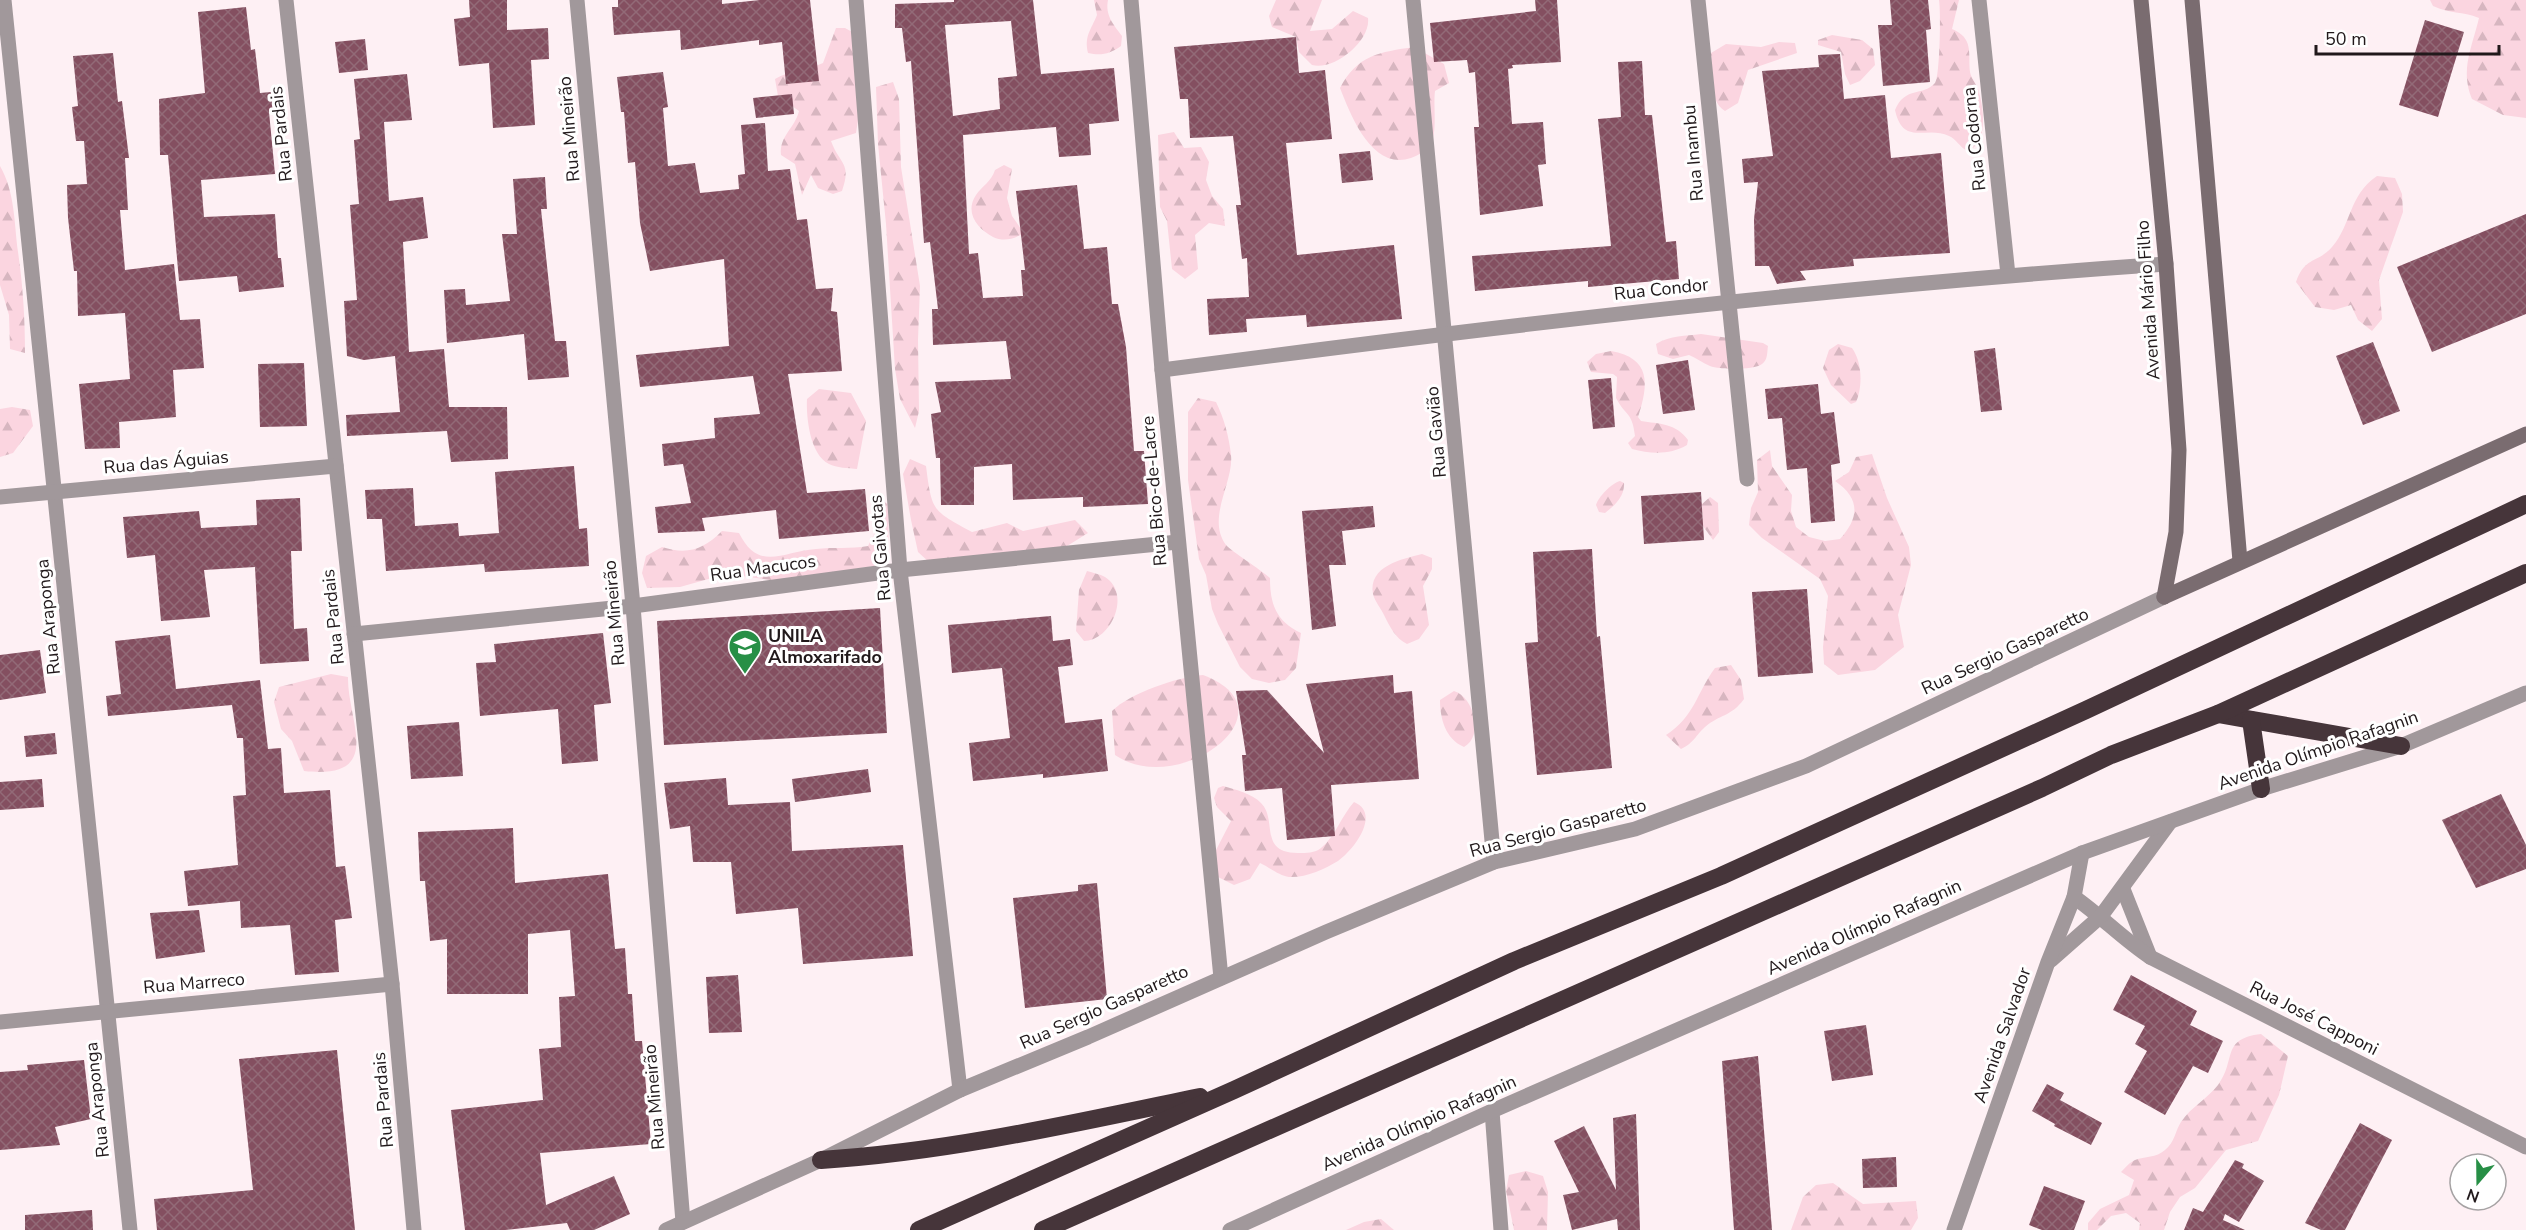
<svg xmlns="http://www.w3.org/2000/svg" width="2526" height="1230" font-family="'Nunito Sans',sans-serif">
<defs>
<pattern id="forest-firs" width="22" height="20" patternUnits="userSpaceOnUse" patternTransform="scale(1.5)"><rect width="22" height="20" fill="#fbd5e0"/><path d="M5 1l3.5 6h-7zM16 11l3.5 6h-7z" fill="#d7b6c0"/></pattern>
<pattern id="building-cross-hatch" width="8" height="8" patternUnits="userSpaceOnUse" patternTransform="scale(1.5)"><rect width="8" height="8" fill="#844f60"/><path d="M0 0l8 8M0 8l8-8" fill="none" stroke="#926a77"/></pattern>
</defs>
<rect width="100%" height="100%" fill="#fef0f4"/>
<g fill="url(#forest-firs)">
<path d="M1094,0H1108C1105,15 1113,24 1122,36L1121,46C1110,54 1101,56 1088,53C1084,36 1091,30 1097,15Z"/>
<path d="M1276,0H1322L1310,31L1332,29L1353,11L1368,18C1371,41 1334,71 1312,65L1299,52L1296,37L1272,27L1269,16Z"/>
<path d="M1939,0H1959L1952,29C1974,38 1968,53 1970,72C1971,78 1976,83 1978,89C1984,107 1989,145 1967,151C1960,147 1956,139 1949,136C1927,125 1903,147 1895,110C1905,86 1922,97 1935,83C1940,76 1941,11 1939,0Z"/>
<path d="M2430,0H2526V118L2503,115L2472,99C2460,69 2472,48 2479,18C2462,11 2450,14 2433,6Z"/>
<path d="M836,28H845L854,33L859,114L856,133L831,141C840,165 852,163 842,191L833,194L818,188L811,175L802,195L795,164L781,155C779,136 795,128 799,111L778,96L775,79C790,70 807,71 823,63Z"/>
<polygon points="1832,35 1862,40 1873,49 1875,65 1860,81 1850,85 1845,74 1841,52 1818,45 1818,40"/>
<path d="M1779,42L1795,43L1797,53L1748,70L1738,103L1725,111C1708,100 1712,72 1711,53L1726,44L1761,47Z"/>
<path d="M1414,47L1444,64L1449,83L1435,91C1433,107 1438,133 1430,145C1426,151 1417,156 1411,158C1372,171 1351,116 1340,88C1357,55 1380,52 1414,47Z"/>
<polygon points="893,82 899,99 901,167 920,286 918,340 919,411 915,428 900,399 895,369 886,224 878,144 876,87"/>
<polygon points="1174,132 1184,148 1201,147 1209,162 1206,180 1212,196 1223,209 1225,226 1209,223 1195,235 1198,269 1185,279 1172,269 1167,221 1160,207 1158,135"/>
<path d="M1004,165L1012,169L1007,198L1012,216L1024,233C1014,239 1004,242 993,237C978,229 964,213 976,195C982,186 991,182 995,170Z"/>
<path d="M0,166C15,192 14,222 18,252C23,286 25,319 25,353L10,349L9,315L0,285Z"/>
<path d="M2377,176L2395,178L2402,194L2403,212L2379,280L2382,319L2372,331L2358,320L2351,305L2334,310L2315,307L2296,282C2305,256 2317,264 2332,247C2352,224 2348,196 2377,176Z"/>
<path d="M1701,334L1763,343L1768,346C1767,352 1768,360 1762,364C1754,370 1721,370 1710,366C1703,363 1696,358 1689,355L1673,359L1658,354L1656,344C1671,335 1685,336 1701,334Z"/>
<path d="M1838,344L1852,348C1862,362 1863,386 1856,402L1851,404L1831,385L1823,368L1829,350Z"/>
<path d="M1611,351C1651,358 1649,384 1638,417L1641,421C1659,424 1676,423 1688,440L1687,445C1670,455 1651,454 1632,449L1628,443L1635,436C1632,411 1626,417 1616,398L1617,377L1613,374L1591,372L1587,362L1596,354Z"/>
<path d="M819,389L851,393L866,421L857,469C849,468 836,468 829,464C810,455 806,417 807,399Z"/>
<path d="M1198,398L1216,402C1224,418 1229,437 1231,455C1234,482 1206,518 1226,545C1231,551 1260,569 1270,578C1270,604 1276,621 1301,633L1296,668L1285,680L1269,683L1252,679L1240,667L1218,624L1212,609L1206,575L1199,559L1188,480V412Z"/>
<polygon points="12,407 30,410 33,426 13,453 0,457 0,409"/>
<path d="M1770,450L1772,466L1792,495L1791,511L1796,527L1809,537L1825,541L1840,539C1860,517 1860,498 1835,481L1849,472L1856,457L1872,454L1887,498L1909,547L1911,565L1898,615L1904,647L1875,670L1838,675L1824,664L1823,647L1828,596L1820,579L1762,538L1749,525L1751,508L1758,492L1757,460Z"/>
<path d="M910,459L926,466C932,512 932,510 972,532L1007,523L1023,531L1075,520L1088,533L1059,551L930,563L918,552L911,520L903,474Z"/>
<path d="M1620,481L1624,483C1625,496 1614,506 1605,513L1599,512L1596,505C1598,497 1612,483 1620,481Z"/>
<polygon points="1710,497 1718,503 1719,532 1713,540 1703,526 1702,504"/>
<path d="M874,498L889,504L888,555L874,566L778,581L726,574L680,587L647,588L642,573L646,556L662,547C687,555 703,550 722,531L739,533C759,573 783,551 816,549C833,547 850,549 868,546L875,532Z"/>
<path d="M1422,554L1432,558V569L1423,586L1429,625L1419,639L1407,644C1395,638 1390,627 1384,615C1381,608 1375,602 1373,594C1368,566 1402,559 1422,554Z"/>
<path d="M1087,571C1093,573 1100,574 1105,577C1132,594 1111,641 1084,641L1076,631L1079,590Z"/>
<path d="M1731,665L1741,680L1744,699C1731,717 1720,714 1705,727C1695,736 1695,742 1681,749L1666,735C1695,716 1696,694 1715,668Z"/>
<path d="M331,674L348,677C347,721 386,780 304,771L292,741L281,729L274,702L279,687Z"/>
<path d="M1203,675C1298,711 1178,799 1115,755L1112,711C1130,693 1178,677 1203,675Z"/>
<path d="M1454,691C1474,697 1484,736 1464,747C1445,739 1440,718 1440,700Z"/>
<path d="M1223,786C1234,789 1253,794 1261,803C1278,820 1258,853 1298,853C1306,853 1315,853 1321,848C1335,837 1342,815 1354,802C1381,813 1355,849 1338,861C1325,869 1305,878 1289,877C1279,876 1269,867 1260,863L1250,879L1234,885L1216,876V850L1231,821L1217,807L1214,798L1218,788Z"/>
<path d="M2261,1034L2288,1056L2279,1095L2258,1141L2226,1150L2195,1188L2180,1197L2170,1212L2164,1230H2139L2140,1223L2126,1213L2111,1216L2097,1230H2088V1223L2100,1209L2129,1195L2134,1180L2121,1172C2125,1168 2130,1162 2135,1160C2145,1156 2156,1158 2165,1150C2175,1142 2175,1131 2181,1122C2191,1107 2207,1099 2218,1085C2237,1060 2220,1039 2261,1034Z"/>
<polygon points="1526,1171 1543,1176 1548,1192 1547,1230 1514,1230 1506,1191 1509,1175"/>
<polygon points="1833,1183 1863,1204 1916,1201 1918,1218 1911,1230 1791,1230 1803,1197 1816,1185"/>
<polygon points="1381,1219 1394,1230 1346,1230 1364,1222"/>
</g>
<g fill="url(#building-cross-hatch)" fill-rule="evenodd">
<polygon points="469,0 507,0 507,30 548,28 549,59 531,60 535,125 493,128 489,63 459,66 454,19 470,17"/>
<polygon points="618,0 722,0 722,4 760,0 810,0 819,81 786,84 782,42 759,45 759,40 681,50 680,30 614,35 612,7 618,7"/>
<path d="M954,0H1033L1041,74L1114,68L1119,121L1089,124L1091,155L1059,157L1056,127L963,135L969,254L978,253L983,298L1023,296L1021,270H1025L1016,191L1077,185L1084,249L1107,247L1112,304H1118L1126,347L1134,451H1144L1148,504L1083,507V497L1013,500L1012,464L974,467V505H941L940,458H936L931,414L941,412L935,382L1011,379L1006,341L933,345L932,309H938L930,242L924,243L911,61L906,62L902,28H895V4L954,2ZM1011,21L1017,76L998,78L1000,109L953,116L945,25Z"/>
<polygon points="1535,0 1557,0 1561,62 1512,65 1513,68 1508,69 1512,124 1543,122 1546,164 1538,165 1543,206 1480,215 1474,127 1479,127 1475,72 1469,73 1467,60 1434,62 1430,23 1536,11"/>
<polygon points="1890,0 1928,0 1931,29 1926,30 1930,82 1883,86 1878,25 1892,25"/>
<polygon points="246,7 251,50 255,49 260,93 271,92 273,112 269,112 275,174 201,180 204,217 275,214 278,258 281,258 284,287 239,292 237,276 179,281 168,155 160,155 159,99 205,93 198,12"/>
<polygon points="2425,20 2464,32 2438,117 2399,105"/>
<polygon points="1296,37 1299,73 1325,70 1332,139 1286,143 1297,255 1394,245 1402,319 1307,327 1306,315 1246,319 1247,332 1209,335 1207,299 1249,297 1247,258 1242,259 1236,205 1241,205 1233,136 1190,138 1188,99 1180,99 1174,47"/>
<polygon points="365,39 368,70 339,73 335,42"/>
<polygon points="113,53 118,102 122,101 129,158 125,158 128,210 120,210 125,270 174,264 180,320 200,319 204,368 173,370 176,417 119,422 120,448 85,449 79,384 130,379 125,313 78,316 77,271 74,271 68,218 67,185 87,184 84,141 76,141 72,107 78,106 73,56"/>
<polygon points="1840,54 1844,99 1885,95 1891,158 1941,153 1950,253 1853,259 1854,266 1800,271 1806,280 1777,284 1769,266 1755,266 1754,219 1758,182 1744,183 1742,159 1773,156 1762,71 1819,67 1818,55"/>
<polygon points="1642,61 1645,115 1652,115 1666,242 1676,241 1679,279 1588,287 1588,281 1475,291 1472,256 1611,246 1598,119 1621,117 1618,62"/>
<polygon points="663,72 668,107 663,108 668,166 695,163 700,193 739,189 738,175 745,174 741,125 765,123 768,171 790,169 797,220 807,219 816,289 833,288 831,311 837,312 842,371 788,374 807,493 865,489 869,531 779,539 776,510 702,518 705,531 658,533 655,507 691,503 683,464 664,466 662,444 715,438 714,418 760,414 753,376 640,387 636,355 729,346 724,259 650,271 640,223 635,162 628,163 624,112 621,112 617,77"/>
<polygon points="407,74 412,120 384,122 389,201 423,197 428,238 403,242 409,352 444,349 449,407 507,407 508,459 451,462 447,431 347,436 346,415 400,412 395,356 364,360 347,356 344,301 357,300 350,205 359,204 354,140 360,139 354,79"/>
<polygon points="792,94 794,114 756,118 753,98"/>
<polygon points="1370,151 1373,180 1342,183 1339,154"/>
<polygon points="545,177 547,209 541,209 555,341 566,341 569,377 528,380 524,334 447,343 444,290 465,289 466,305 510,301 502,234 517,234 513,179"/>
<polygon points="2526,214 2526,314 2432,352 2397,267"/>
<polygon points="2373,342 2400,411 2363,425 2336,356"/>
<polygon points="1995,348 2002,410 1981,412 1974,351"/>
<polygon points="1688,360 1695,410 1663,414 1656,365"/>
<polygon points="304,363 307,426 260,427 258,364"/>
<polygon points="1611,378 1615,427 1593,429 1588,380"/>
<polygon points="1818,384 1821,414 1834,412 1840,463 1831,465 1835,521 1811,523 1807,468 1787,470 1782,418 1768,419 1765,389"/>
<polygon points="574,466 579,529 587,528 589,566 485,572 484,564 386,571 382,519 367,519 365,490 413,488 415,526 458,523 459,536 499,533 495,472"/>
<polygon points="1701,492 1704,540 1644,544 1641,496"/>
<polygon points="300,498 302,551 291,551 294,629 307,628 309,661 260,664 255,567 204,570 210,617 161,621 155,555 127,558 123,517 199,511 201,528 257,525 256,500"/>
<polygon points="1373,506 1375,527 1342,531 1346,565 1329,565 1336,626 1312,630 1302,511"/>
<polygon points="1592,549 1597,637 1600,636 1612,768 1537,775 1525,643 1538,642 1533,552"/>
<polygon points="1807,589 1813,673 1758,677 1752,592"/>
<polygon points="880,608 887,733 664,745 657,621"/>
<polygon points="1051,616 1053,641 1070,639 1073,665 1058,667 1065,723 1102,719 1108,771 1043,778 1043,774 973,781 969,743 1010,738 1002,668 952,673 948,625"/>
<polygon points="603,633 611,703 594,705 598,761 562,764 558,709 480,716 476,663 496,662 494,644"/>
<polygon points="170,635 176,689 260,680 268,749 281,748 284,793 330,790 336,867 345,866 352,918 335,920 339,972 295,975 290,925 241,928 240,901 188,906 184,871 238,865 233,796 246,795 243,738 237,738 232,705 108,716 106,696 121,694 115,641"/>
<polygon points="40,650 46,693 0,700 0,655"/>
<polygon points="1393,675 1394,693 1412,691 1419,779 1331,785 1335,836 1287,840 1282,788 1245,791 1242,755 1246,755 1236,691 1267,690 1324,753 1306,684"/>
<polygon points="459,722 463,776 411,779 407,726"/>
<polygon points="55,733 57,754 26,757 24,736"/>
<polygon points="868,769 871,792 795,802 792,779"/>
<polygon points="726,778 728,805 790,802 792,851 903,845 913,956 803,964 798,908 736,914 731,862 693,862 690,826 670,829 664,783"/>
<polygon points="42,779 44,807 0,810 0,782"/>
<polygon points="2501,794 2526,845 2526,869 2476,888 2442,820"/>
<polygon points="513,828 515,883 608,874 615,949 625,948 628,994 632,994 635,1041 642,1041 651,1144 540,1153 546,1205 614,1176 630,1214 594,1230 570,1230 567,1223 505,1230 465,1230 451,1110 543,1100 539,1049 561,1047 559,997 575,996 570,930 528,934 528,994 447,994 447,939 430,941 425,881 420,881 418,832"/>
<polygon points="1097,883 1107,999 1025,1008 1013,898 1078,891 1078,885"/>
<polygon points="199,910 205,952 156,959 150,913"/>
<polygon points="738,975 742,1032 709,1033 706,977"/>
<polygon points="2131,975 2197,1011 2190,1025 2223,1041 2208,1073 2193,1066 2165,1115 2124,1092 2147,1051 2135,1044 2145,1026 2113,1010"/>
<polygon points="1866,1025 1873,1075 1832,1081 1824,1031"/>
<polygon points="337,1050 355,1230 157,1230 154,1199 253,1190 239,1059"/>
<polygon points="1758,1056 1772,1230 1734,1230 1722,1061"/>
<polygon points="84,1060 91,1119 55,1127 60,1145 0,1150 0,1072 28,1070 27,1065"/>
<polygon points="2047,1084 2064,1093 2060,1100 2102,1123 2091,1145 2054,1126 2055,1124 2032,1111"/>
<polygon points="1636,1114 1640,1230 1618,1230 1617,1219 1572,1230 1563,1195 1579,1192 1554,1141 1584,1126 1616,1190 1613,1118"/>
<polygon points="2360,1123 2392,1140 2345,1230 2321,1230 2305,1223"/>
<polygon points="1896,1157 1897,1187 1863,1188 1862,1159"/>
<polygon points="2235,1160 2244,1164 2242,1168 2264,1181 2239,1222 2225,1214 2223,1220 2245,1230 2184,1230 2193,1208 2203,1212"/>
<polygon points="2044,1186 2085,1201 2074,1230 2042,1230 2029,1225"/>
<polygon points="92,1210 93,1230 25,1230 25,1215"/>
</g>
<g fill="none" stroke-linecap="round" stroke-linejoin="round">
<g stroke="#a1989b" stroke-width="15">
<polyline points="4,0 130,1230"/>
<polyline points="286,0 392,984 414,1230"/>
<polyline points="577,0 633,606 683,1222"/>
<polyline points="856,0 900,570 960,1090"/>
<polyline points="1131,0 1162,370 1221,978"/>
<polyline points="1413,0 1494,862"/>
<polyline points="1698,0 1747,479"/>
<polyline points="1979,0 2008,275"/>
<path d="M1162,370C1496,326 1830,287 2166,264"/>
<polyline points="0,497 336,466"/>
<polyline points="354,634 633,606 900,570 1178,542"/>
<polyline points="2123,889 2150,957"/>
<path d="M2074,897C2101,916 2123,939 2150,957L2526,1147"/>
<polyline points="2051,960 2101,916 2170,822"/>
<polyline points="0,1022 392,984"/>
<polyline points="1492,1111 1501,1230"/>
<polyline points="1954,1230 2048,962 2074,897 2082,853"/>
</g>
<g stroke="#a1989b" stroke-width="15">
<polyline points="666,1230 821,1160 960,1090 1088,1037 1326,932 1494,862 1635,829 1806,766 2164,597"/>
<polyline points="1230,1230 1492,1111 2082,853 2261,789 2401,746 2526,693"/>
</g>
<g stroke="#7a6c70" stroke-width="15">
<polyline points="2141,0 2166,264 2179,450 2176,532 2164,597"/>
<polyline points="2192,0 2240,561"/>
<polyline points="2164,597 2526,434"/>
</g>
<g stroke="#46353a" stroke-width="18">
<polyline points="2218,714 2401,746"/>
<polyline points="2251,720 2261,789"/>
<path d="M821,1160C948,1152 1075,1123 1200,1097"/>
<polyline points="919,1230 1234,1090 1514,961 1721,876 2086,710 2526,504"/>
<polyline points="1043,1230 2042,788 2111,755 2218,714 2526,573"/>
</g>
</g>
<defs>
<g id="university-pin" transform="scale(1.725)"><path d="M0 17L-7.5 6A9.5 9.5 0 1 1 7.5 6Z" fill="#278f46" stroke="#fff"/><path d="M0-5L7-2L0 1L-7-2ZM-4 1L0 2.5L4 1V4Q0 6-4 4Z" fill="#fff"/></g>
</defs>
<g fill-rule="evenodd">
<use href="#university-pin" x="745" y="646"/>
</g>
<g text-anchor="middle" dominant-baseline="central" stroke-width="6" stroke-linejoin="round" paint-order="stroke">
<g font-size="18" fill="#21191b" stroke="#fff">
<text transform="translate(569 129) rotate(-95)">Rua Mineirão</text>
<text transform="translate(281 134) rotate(-96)">Rua Pardais</text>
<text transform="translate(1974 139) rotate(-96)">Rua Codorna</text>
<text transform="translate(1693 153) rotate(-95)">Rua Inambu</text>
<text transform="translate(1661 289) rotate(-6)">Rua Condor</text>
<text transform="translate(2148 300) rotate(-94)">Avenida Mário Filho</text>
<text transform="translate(1436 432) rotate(-95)">Rua Gavião</text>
<text transform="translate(166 462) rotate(-5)">Rua das Águias</text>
<text transform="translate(1154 491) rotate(-95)">Rua Bico-de-Lacre</text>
<text transform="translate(880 548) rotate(-95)">Rua Gaivotas</text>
<text transform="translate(763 568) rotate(-8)">Rua Macucos</text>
<text transform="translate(614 613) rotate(-95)">Rua Mineirão</text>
<text transform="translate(48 617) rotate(-96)">Rua Araponga</text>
<text transform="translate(333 617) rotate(-96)">Rua Pardais</text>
<text transform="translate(2005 651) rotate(-25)">Rua Sergio Gasparetto</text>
<text transform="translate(2318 750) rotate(-19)">Avenida Olímpio Rafagnin</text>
<text transform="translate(1558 828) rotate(-15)">Rua Sergio Gasparetto</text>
<text transform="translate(1864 927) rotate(-24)">Avenida Olímpio Rafagnin</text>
<text transform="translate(194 983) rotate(-5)">Rua Marreco</text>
<text transform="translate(1104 1007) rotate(-24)">Rua Sergio Gasparetto</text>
<text transform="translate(2314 1018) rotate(27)">Rua José Capponi</text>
<text transform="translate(2002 1035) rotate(-71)">Avenida Salvador</text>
<text transform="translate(654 1097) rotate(-95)">Rua Mineirão</text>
<text transform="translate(97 1100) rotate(-96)">Rua Araponga</text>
<text transform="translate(383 1100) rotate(-95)">Rua Pardais</text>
<text transform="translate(1419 1123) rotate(-24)">Avenida Olímpio Rafagnin</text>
</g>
<g font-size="18" font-weight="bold" fill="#21191b" stroke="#fff" text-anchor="start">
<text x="768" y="636">UNILA<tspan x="768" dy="21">Almoxarifado</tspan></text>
</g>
</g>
<g transform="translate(2478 1182) rotate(200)"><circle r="28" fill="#ffffff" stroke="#a6a3a4" stroke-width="1.5"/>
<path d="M0-4.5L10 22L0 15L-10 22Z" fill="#278f46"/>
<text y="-9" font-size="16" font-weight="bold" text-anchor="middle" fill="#21191b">N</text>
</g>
<path d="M2316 45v9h183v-9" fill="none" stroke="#21191b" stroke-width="3"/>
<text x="2325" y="45" font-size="18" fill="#21191b" stroke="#ffffff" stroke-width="4.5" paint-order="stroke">50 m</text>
</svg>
